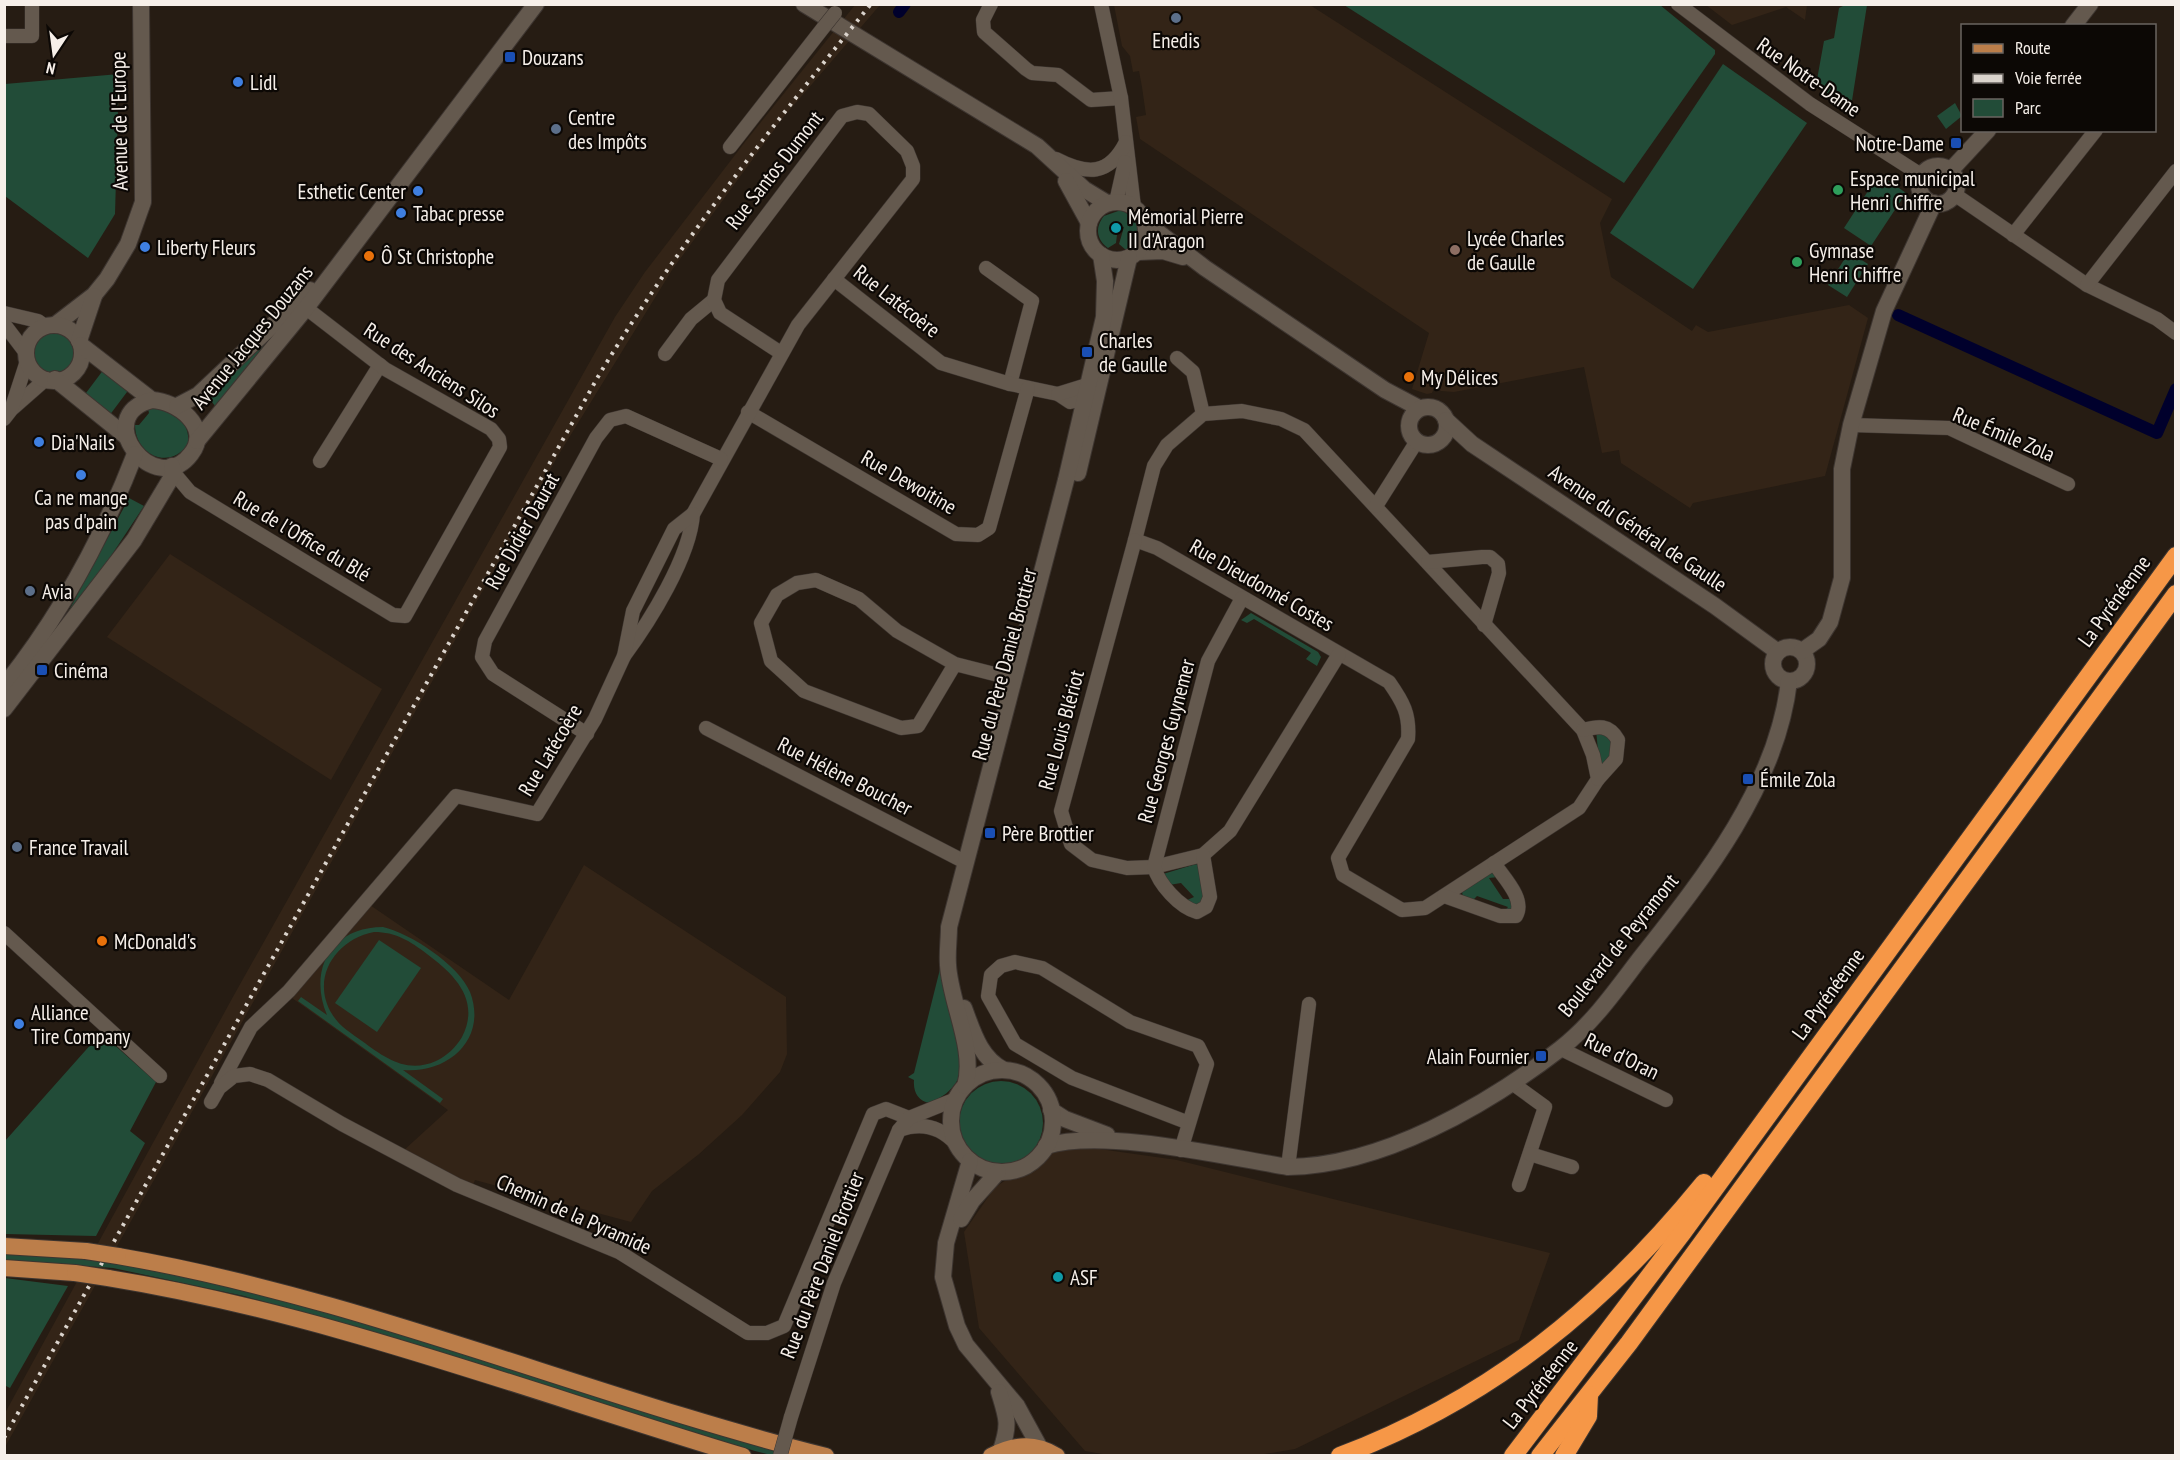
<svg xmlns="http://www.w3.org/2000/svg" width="2180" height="1460" font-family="'PT Sans Narrow',sans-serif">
<rect width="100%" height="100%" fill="#261c13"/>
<g fill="#332417">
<polygon points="855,5 880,5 782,119 672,270 559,454 5,1447 5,1413 234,995 615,317 645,272 745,142"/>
<polygon points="1114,5 1310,5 1612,199 1600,223 1611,277 1692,331 1696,325 1708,332 1849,305 1868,318 1825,476 1693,503 1690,508 1621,463 1619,450 1602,453 1584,367 1454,392 1441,391 1435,386 1432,393 1427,394 1412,389 1429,333 1140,139 1136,117 1146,115 1142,87 1139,71 1133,72 1130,56 1122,46"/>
<polygon points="1706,5 1807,5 1805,20 1786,7 1732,25"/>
<polygon points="170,554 382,689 331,780 107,637"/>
<polygon points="584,865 786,997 787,1054 780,1072 742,1115 699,1154 652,1191 631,1222 475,1180 473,1185 403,1151 448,1110 292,998 367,903 509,1000"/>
<polygon points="1064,1144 1177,1160 1550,1253 1519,1340 1295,1449 1253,1456 1114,1456 1085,1451 979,1328 964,1232 995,1187"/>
</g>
<g fill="#224c38" fill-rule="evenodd">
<polygon points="1847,4 1867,5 1851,107 1847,108 1816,85 1824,41 1834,38 1839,8"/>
<polygon points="1344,5 1660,5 1715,50 1715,54 1624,183"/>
<polygon points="1723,64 1807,123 1693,289 1610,233"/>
<polygon points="119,74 115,214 88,258 5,196 5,84"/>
<polygon points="1955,103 1962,116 1946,129 1937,116"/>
<polygon points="1879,174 1906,193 1871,246 1844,228"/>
<path d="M1121,210L1136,219L1139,236L1133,246L1126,250L1119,244L1124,227L1116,225L1112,230L1117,235L1116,243L1108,248C1096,239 1095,227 1104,216Z"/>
<polygon points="1849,252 1868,264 1847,297 1828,285"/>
<polygon points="294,309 218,410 206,394"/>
<circle cx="55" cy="353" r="21"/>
<polygon points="104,369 130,388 109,416 83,397"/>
<path d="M156,407C174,415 191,421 188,444C170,471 135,455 135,425H139L149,413L148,409Z"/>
<polygon points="129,498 144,506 109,559 67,614"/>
<polygon points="1251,613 1318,652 1321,657 1317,666 1306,659 1311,653 1254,619 1247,623 1241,620"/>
<polygon points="1596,730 1610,735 1612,754 1604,765 1599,761"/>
<polygon points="1196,864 1200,866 1205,898 1198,907 1185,901 1194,897 1181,883 1169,885 1163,874"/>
<polygon points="1491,870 1498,877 1489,878 1503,899 1512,899 1515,908 1503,913 1508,907 1477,896 1471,902 1463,897 1462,892"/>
<path d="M383,927C410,933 459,965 470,992C488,1039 448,1074 403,1070L443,1099L440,1103L298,1001L301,997L327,1015C308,970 331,927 383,927ZM374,932C396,932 410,941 427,954C454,974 481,1000 462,1037C456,1047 447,1056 436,1061C407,1074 385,1058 362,1041C351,1033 339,1026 332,1014C310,978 336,939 374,932Z"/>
<polygon points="379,940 421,968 377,1032 335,1003"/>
<path d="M942,961C947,986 968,1058 958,1079C952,1091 941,1098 930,1103C918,1101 913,1092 914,1080L908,1077L914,1073Z"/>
<polygon points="101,1033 156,1082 130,1131 145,1143 96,1236 5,1234 5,1141"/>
<circle cx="1001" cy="1123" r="42"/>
<polygon points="5,1253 87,1257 246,1290 341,1316 799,1455 771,1455 755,1451 340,1323 244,1296 113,1268 5,1260"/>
<polygon points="5,1278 68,1286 10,1388 4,1385"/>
</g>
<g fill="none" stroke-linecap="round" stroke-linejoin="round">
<g stroke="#00002c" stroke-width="12">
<polyline points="899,12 905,4"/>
<polyline points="1898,315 2157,433 2176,389"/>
</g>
<g stroke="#3d3530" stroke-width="15">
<g id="minor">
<polyline points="991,4 983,20 984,32 1026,69 1032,73 1058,75 1091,100 1121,98"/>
<polyline points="1101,4 1121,98 1134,207"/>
<polyline points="1678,4 1810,104 1921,175"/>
<polyline points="4,36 32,36 32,4"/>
<polyline points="730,147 823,28"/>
<path d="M1056,159C1087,175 1109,176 1126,142"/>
<polyline points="1954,194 2087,285 2157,319 2176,333"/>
<polyline points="1116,202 1125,162"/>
<polyline points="2013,235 2096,130"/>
<polyline points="986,268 1032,301 1010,384"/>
<polyline points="834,279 941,363 1010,384 1058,394 1070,402 1084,399 1090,392"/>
<polyline points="2087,285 2176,171"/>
<polyline points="4,313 38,321 45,326"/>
<polyline points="4,324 26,353"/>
<polyline points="665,354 691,319 714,300"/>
<polyline points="1177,358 1193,372 1203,414"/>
<polyline points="1058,394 1087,385"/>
<polyline points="13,408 46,379"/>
<path d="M1242,411L1281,419L1304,430L1583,730L1593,755L1598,779L1579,808L1425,908L1402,910L1343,875L1338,858L1408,739C1410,714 1403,702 1389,682L1157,548L1135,540L1154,466L1167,445L1203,414Z"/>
<polyline points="748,412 956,534 978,535 989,528 1028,388"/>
<polyline points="4,419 11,410 27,361"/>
<polyline points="1851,425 1949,428 2068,484"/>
<polyline points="320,461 380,365"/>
<polyline points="174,473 190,492 393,615 405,616 500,447 499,439 491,429 385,369 306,308"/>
<polyline points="1376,506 1417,441"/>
<polyline points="1135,540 1061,811 1071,844 1092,860 1127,868 1154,867 1203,855 1230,831 1339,654"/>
<polyline points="1428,562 1482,557 1490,557 1498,564 1499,573 1484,625"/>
<path d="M624,656C650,621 690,557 693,514L798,325L913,179V166L907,151L869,114L857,112L842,116L718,280L714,300L720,313L781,353"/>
<polyline points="955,664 918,726 901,728 804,691 771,661 761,623 777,595 797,583 816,580 859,599 897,631 955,664 1014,679"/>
<polyline points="706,728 965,862"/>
<path d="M1583,730C1598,726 1609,724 1618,740L1616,759L1598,779"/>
<polyline points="587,734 493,674 482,657 485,641 596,438 610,420 626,416 721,459"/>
<path d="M1203,855L1210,897L1206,907L1197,912C1179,907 1159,884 1154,867L1208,661L1242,598"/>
<path d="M1444,896L1500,916H1516C1526,899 1503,877 1494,863"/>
<polyline points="4,933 160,1076"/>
<polyline points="1561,1049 1666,1100"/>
<polyline points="221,1083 251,1027 289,991 456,796 537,814 595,719 624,656 633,611 674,529 693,514"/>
<polyline points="1512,1083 1545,1107 1519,1185"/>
<polyline points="211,1102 219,1088 234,1076 250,1074 268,1080 342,1124 457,1185 619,1252 748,1333 767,1333 784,1326 873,1114 886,1109 909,1118"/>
<path d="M899,1130C921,1122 940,1126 956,1144"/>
<polyline points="1181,1150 1207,1064 1198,1046 1130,1022 1042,968 1015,962 1001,966 991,975 988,996 1015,1044 1072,1078 1189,1123"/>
<polyline points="1530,1154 1572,1167"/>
<polyline points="1288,1167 1309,1004"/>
<polyline points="791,1417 834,1283 899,1130 909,1118 956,1099"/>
</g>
</g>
<g stroke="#3d3530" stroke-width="18">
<g id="tertiary">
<polyline points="2073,26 2090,4"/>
<circle cx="1938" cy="185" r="19"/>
<polyline points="1950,171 1988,130"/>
<polyline points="1146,223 1205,268 1385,390 1419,408"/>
<polyline points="1138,252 1163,251 1183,257"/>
<polyline points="55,325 94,295 107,279 128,244 143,202 141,4"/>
<circle cx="54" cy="353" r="28"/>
<polyline points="79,341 94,296"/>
<polyline points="81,345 152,400"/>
<polyline points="55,379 127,437"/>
<circle cx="1428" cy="426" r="19"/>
<polyline points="1446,420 1472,444 1715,606 1778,652"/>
<circle cx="1790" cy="664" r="17"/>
<polyline points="1802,651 1819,639 1830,622 1842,578 1842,469 1851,425 1884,311 1934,203"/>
<polyline points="1051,1110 1065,1119 1107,1135"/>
<path d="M1046,1146C1104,1128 1226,1157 1288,1167C1382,1166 1487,1105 1560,1049C1591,1025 1614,993 1638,961C1702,880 1777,787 1789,681"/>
</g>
</g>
<g stroke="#3d3530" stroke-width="18">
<g id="secondary">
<polyline points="804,4 1037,146 1084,189 1107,203"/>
<polyline points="1066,181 1089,223"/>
<circle cx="1117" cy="231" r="29"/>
<path d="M152,400C177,401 212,427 191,454C155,501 89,416 152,400Z"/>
<polyline points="177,406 198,395 310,290"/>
<polyline points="197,441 306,308 536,4"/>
<polyline points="1078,473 1129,258"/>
<path d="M4,686C60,616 103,537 135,454"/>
<polyline points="4,709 134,540 174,473 172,466"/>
<path d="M964,1008C973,1032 980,1058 1004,1070"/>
<circle cx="1002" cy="1121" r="51"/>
<path d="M965,1086C976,1050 950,1002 948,965C947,952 949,939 949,927L1066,480L1104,317L1105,281L1101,255"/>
<polyline points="970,1161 946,1243 943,1277 957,1326 966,1345 1017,1406 1040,1448"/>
<polyline points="961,1219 972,1201 998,1172"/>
<path d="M999,1392C1007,1418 1010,1424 1001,1450"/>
</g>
</g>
<g stroke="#3d3530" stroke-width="18">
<g id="primary">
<polyline points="4,1246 86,1251"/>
<path d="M118,1256C361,1298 588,1396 826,1456"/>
<polyline points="4,1268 75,1273"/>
<path d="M108,1278C324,1313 533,1393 743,1456"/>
<path d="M991,1456C1013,1444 1035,1442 1057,1456"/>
</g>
</g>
<g stroke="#3d3530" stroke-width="20">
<g id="motorway">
<path d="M1340,1456C1491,1399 1603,1307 1704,1183"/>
<polyline points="1513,1456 1683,1232 2176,556"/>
<polyline points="1540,1456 1629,1343 2176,594"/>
<polyline points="1564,1456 1588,1416 1589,1395"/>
</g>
</g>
<use href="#minor" stroke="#64594e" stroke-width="14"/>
<use href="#tertiary" stroke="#64594e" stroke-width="16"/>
<use href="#secondary" stroke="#64594e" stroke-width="16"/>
<use href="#primary" stroke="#bc7e4a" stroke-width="16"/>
<use href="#motorway" stroke="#f69747" stroke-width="18"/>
<path stroke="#dbd4cd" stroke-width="4" stroke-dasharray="3 6" stroke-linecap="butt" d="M4,1438L599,375C679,243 774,124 871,4"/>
<g stroke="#3d3530" stroke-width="15" stroke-linecap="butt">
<g id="minor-bridge">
<polyline points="823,28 835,13"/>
<polyline points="780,1456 791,1417"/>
</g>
</g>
<g stroke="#3d3530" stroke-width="18" stroke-linecap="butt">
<g id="primary-bridge">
<polyline points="86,1251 118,1256"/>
<polyline points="75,1273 108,1278"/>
</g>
</g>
<use href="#minor-bridge" stroke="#64594e" stroke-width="14"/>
<use href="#primary-bridge" stroke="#bc7e4a" stroke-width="16"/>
</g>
<g fill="#5c6f8a" stroke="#0c0805" stroke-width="2">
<circle cx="1176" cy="18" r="6"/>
<circle cx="556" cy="129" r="6"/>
<circle cx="30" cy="591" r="6"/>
<circle cx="17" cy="847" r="6"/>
</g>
<g fill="#1a4fb4" stroke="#0c0805" stroke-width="2">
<rect x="504" y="51" width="12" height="12" rx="3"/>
<rect x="1950" y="137" width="12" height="12" rx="3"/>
<rect x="1081" y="346" width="12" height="12" rx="3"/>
<rect x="36" y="664" width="12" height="12" rx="3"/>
<rect x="1742" y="773" width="12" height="12" rx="3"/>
<rect x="984" y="827" width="12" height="12" rx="3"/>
<rect x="1535" y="1050" width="12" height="12" rx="3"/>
</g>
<g fill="#3f7fe0" stroke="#0c0805" stroke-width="2">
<circle cx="238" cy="82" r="6"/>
<circle cx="418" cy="191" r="6"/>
<circle cx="401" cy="213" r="6"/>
<circle cx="145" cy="247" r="6"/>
<circle cx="39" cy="442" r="6"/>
<circle cx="81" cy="475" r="6"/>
<circle cx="19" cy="1024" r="6"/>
</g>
<g fill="#2e9e5b" stroke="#0c0805" stroke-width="2">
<circle cx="1838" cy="190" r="6"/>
<circle cx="1797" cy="262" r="6"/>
</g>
<g fill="#0f9aa8" stroke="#0c0805" stroke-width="2">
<circle cx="1116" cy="228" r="6"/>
<circle cx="1058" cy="1277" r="6"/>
</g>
<circle fill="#8d6e63" stroke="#0c0805" stroke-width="2" cx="1455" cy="250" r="6"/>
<g fill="#e8710a" stroke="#0c0805" stroke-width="2">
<circle cx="369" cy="256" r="6"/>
<circle cx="1409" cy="377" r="6"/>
<circle cx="102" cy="941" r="6"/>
</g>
<g text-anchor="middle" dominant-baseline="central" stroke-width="4.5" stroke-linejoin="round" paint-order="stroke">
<g font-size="21" fill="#f6efe9" stroke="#0c0805" text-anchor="start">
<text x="1176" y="40" text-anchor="middle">Enedis</text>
<text x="522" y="57">Douzans</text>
<text x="250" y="82">Lidl</text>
<text x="568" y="117">Centre<tspan x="568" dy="24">des Impôts</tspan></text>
<text x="1944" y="143" text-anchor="end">Notre-Dame</text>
<text x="1850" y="178">Espace municipal<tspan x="1850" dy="24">Henri Chiffre</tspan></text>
<text x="406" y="191" text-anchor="end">Esthetic Center</text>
<text x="413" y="213">Tabac presse</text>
<text x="1128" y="216">Mémorial Pierre<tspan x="1128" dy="24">II d'Aragon</tspan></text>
<text x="1467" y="238">Lycée Charles<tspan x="1467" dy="24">de Gaulle</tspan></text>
<text x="157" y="247">Liberty Fleurs</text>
<text x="1809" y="250">Gymnase<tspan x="1809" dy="24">Henri Chiffre</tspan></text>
<text x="381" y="256">Ô St Christophe</text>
<text x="1099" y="340">Charles<tspan x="1099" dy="24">de Gaulle</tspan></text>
<text x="1421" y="377">My Délices</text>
<text x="51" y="442">Dia'Nails</text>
<text x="81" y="497" text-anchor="middle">Ca ne mange<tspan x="81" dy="24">pas d'pain</tspan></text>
<text x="42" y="591">Avia</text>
<text x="54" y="670">Cinéma</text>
<text x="1760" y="779">Émile Zola</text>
<text x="1002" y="833">Père Brottier</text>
<text x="29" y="847">France Travail</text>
<text x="114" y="941">McDonald's</text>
<text x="31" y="1012">Alliance<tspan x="31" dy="24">Tire Company</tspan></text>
<text x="1529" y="1056" text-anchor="end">Alain Fournier</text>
<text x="1070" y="1277">ASF</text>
</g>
<g font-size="21" fill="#f6efe9" stroke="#0c0805">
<text transform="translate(1809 77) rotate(35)">Rue Notre-Dame</text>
<text transform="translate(119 121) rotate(-91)">Avenue de l'Europe</text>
<text transform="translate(774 170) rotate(-52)">Rue Santos Dumont</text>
<text transform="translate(897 301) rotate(38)">Rue Latécoère</text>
<text transform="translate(252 337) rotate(-51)">Avenue Jacques Douzans</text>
<text transform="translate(432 370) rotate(33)">Rue des Anciens Silos</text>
<text transform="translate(2004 434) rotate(23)">Rue Émile Zola</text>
<text transform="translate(909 482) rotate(30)">Rue Dewoitine</text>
<text transform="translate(1638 528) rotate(34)">Avenue du Général de Gaulle</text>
<text transform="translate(522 531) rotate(-61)">Rue Didier Daurat</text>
<text transform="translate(302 536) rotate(31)">Rue de l'Office du Blé</text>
<text transform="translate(1262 585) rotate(30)">Rue Dieudonné Costes</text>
<text transform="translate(2114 601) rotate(-54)">La Pyrénéenne</text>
<text transform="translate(1004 664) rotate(-75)">Rue du Père Daniel Brottier</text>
<text transform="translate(1061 730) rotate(-75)">Rue Louis Blériot</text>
<text transform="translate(1166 741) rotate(-75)">Rue Georges Guynemer</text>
<text transform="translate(550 750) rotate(-59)">Rue Latécoère</text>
<text transform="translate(845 776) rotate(27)">Rue Hélène Boucher</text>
<text transform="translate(1618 945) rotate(-51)">Boulevard de Peyramont</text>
<text transform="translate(1828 994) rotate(-54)">La Pyrénéenne</text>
<text transform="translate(1622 1056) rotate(26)">Rue d'Oran</text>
<text transform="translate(574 1214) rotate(24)">Chemin de la Pyramide</text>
<text transform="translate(822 1265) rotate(-69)">Rue du Père Daniel Brottier</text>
<text transform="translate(1540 1384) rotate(-52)">La Pyrénéenne</text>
</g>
</g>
<rect width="2180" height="1460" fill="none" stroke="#f6efe9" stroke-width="12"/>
<rect x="1961" y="24" width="195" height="108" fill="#0c0805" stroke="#6a6460" stroke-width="1.5"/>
<rect x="1973" y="44" width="30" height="9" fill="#bc7e4a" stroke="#6a6460" stroke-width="1.5"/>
<text x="2015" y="54" font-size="18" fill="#f6efe9">Route</text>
<rect x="1973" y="74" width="30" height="9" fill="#dbd4cd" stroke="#6a6460" stroke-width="1.5"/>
<text x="2015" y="84" font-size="18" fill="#f6efe9">Voie ferrée</text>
<rect x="1973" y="99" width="30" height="18" fill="#224c38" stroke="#6a6460" stroke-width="1.5"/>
<text x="2015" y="114" font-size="18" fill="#f6efe9">Parc</text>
<g transform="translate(54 54) rotate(193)" stroke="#0c0805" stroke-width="4.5" paint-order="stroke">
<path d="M0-4.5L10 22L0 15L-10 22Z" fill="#f6efe9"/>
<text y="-9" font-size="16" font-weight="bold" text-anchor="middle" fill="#f6efe9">N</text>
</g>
</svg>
